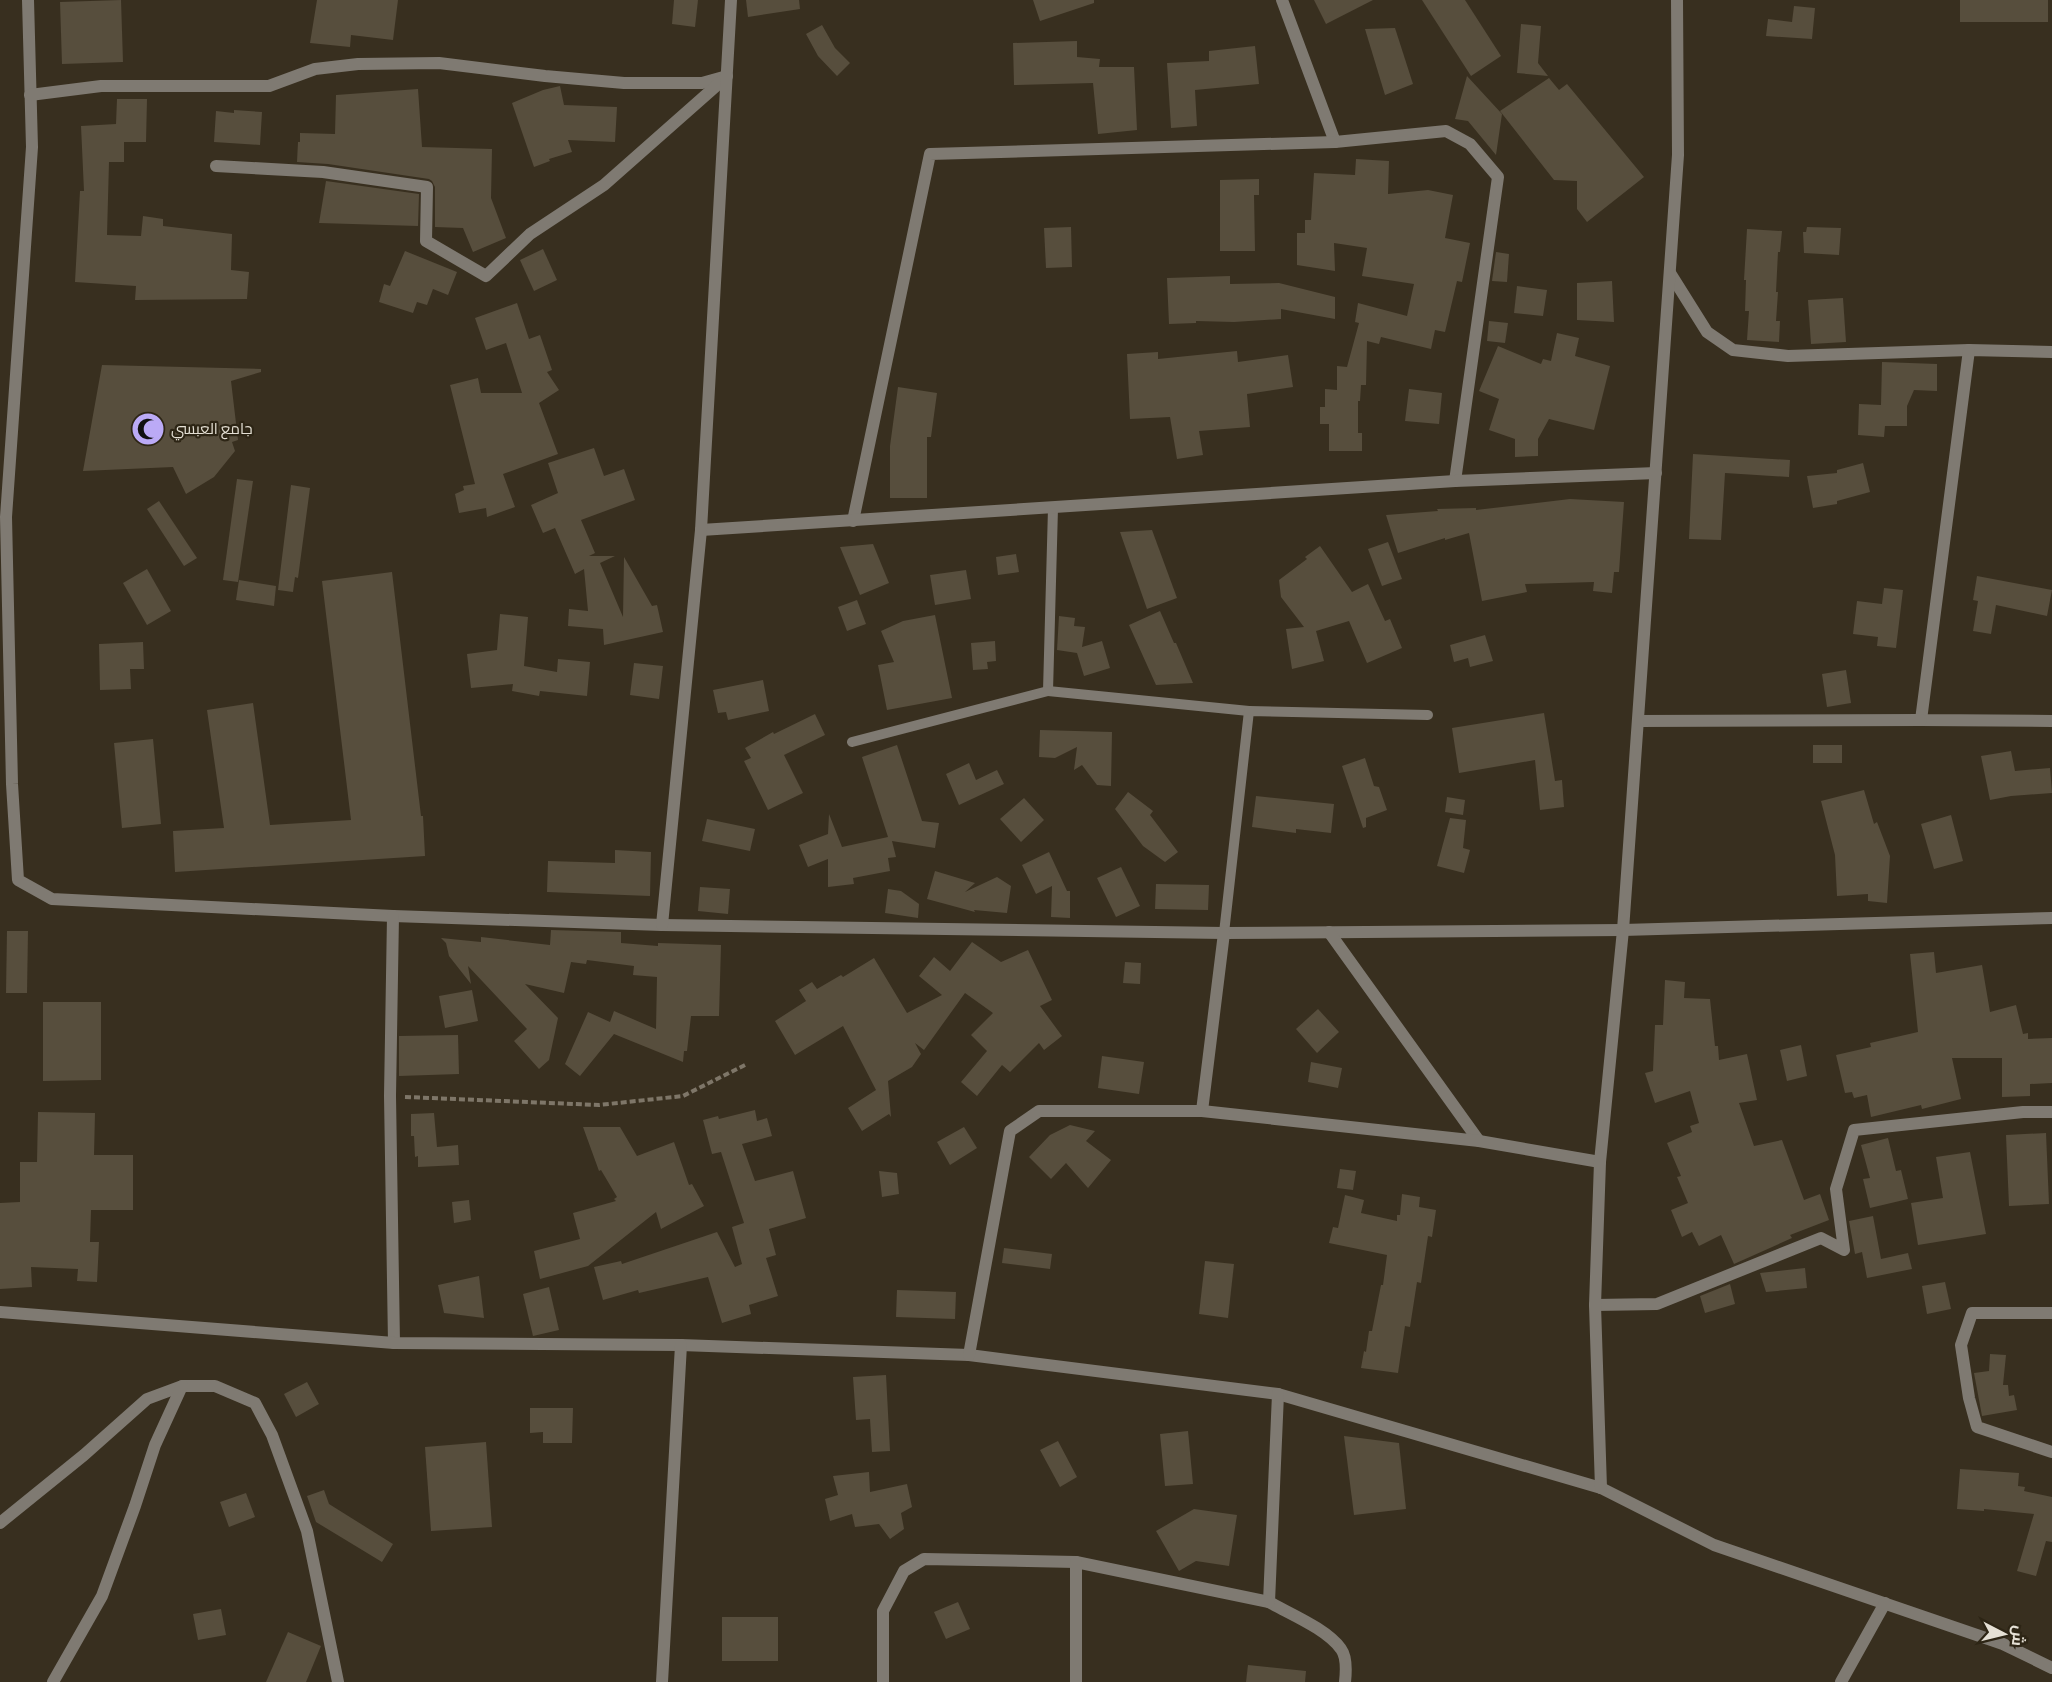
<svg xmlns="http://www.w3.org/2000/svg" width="2052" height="1682" font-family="'Source Sans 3',Cairo,sans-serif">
<rect width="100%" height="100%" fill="#382f1f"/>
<g fill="#574e3d">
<polygon points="121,0 123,62 62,64 60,2"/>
<polygon points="317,0 398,0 393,40 351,35 350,47 310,43"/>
<polygon points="674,0 698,0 695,27 672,24"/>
<polygon points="746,0 799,0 800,9 748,17"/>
<polygon points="1033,0 1094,0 1094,3 1040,21"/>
<polygon points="1314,0 1373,0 1326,24"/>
<polygon points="1422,0 1465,0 1501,56 1471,76"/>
<rect x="1960" y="0" width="88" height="22"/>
<polygon points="1794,6 1815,8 1812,39 1766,36 1768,19 1792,22"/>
<polygon points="1521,24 1541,26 1538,63 1548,76 1517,73"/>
<polygon points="822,25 835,48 850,63 837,76 818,56 806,34"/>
<polygon points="1395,28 1413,84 1385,95 1365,29"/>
<polygon points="1077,41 1077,57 1100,59 1099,67 1134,67 1137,130 1098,134 1093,83 1014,85 1013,43"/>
<polygon points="1255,46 1259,84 1195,90 1197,126 1171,128 1167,63 1209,61 1209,51"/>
<polygon points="1467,76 1502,114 1496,155 1468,121 1455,119"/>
<polygon points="1549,78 1559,90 1567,84 1644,177 1587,222 1577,209 1577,181 1554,180 1500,111"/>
<polygon points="560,86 564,105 617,107 615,142 568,140 572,152 549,159 550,161 534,167 512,103 543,90"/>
<polygon points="418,89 422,147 492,149 491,198 506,238 473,252 463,228 435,227 435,187 432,181 429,179 328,164 297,162 298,142 300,142 300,133 335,134 336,95"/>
<polygon points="117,99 147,99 146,142 124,142 124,162 109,162 107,235 141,236 143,216 163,219 163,226 232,234 231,270 249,272 247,299 135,300 136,286 75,282 80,191 84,191 81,126 116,124"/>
<polygon points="234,110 262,112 260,145 214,142 216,111 234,113"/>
<polygon points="1356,159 1389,161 1388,194 1428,190 1453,195 1445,238 1470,243 1462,282 1457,281 1445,332 1435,330 1431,349 1381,337 1379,344 1367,341 1366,385 1361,385 1360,401 1358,401 1358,433 1362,433 1362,451 1329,451 1329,424 1320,424 1320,407 1325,407 1325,389 1337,390 1337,366 1347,367 1359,323 1355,322 1358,303 1407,316 1414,284 1362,276 1367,248 1334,243 1335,271 1297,265 1297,233 1305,233 1305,220 1311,220 1314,173 1355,175"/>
<polygon points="1259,179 1259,195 1254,195 1255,251 1220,251 1220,180"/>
<polygon points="326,181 419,194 418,226 319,223"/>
<polygon points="1071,227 1072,267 1046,268 1044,228"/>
<polygon points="1807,227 1841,228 1839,255 1804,253 1803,232 1806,232"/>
<polygon points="1747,229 1782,231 1780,252 1778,252 1776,292 1778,292 1776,321 1780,321 1779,342 1747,340 1749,311 1745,311 1746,280 1744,280"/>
<polygon points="543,249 557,280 534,291 520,260"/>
<polygon points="405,251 457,272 448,295 433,289 427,305 417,302 413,313 379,302 384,284 390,286"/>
<polygon points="1496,252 1509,254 1507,282 1492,281"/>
<polygon points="1230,276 1230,284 1279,283 1335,297 1335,319 1281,309 1281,319 1234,322 1196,321 1196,323 1169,324 1167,278"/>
<polygon points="1612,281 1614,322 1577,320 1577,283"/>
<polygon points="1517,286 1547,290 1543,316 1514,313"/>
<polygon points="1843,298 1846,342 1811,344 1808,300"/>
<polygon points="517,303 529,339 540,335 552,370 547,372 559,390 539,403 558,454 503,474 515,507 487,517 486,508 459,513 455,494 464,490 463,486 475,484 450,385 478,378 481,393 522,393 506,343 486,350 475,318"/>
<polygon points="1489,321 1508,323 1505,343 1487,341"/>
<polygon points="1557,333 1579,338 1575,356 1610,366 1594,430 1549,419 1538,439 1538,456 1515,457 1515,439 1489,430 1499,399 1479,391 1498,346 1541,364 1543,359 1551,361"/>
<polygon points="1237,351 1238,362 1288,355 1293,387 1247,394 1250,427 1199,431 1203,455 1177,459 1170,417 1130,419 1127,354 1158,352 1158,359"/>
<polygon points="1882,362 1937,364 1937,391 1914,390 1907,406 1907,426 1885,426 1884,437 1858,435 1859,404 1881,405"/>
<polygon points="102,365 261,369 261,372 231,381 238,440 232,442 235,451 214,477 186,494 173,467 83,471"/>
<polygon points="898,387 937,393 931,437 927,437 927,498 890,498 890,446"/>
<polygon points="1409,389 1442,393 1439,424 1405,421"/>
<polygon points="594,448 604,476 624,469 635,500 581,520 595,553 589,556 615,556 600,563 623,617 624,557 652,606 657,605 663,632 604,645 603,629 568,626 569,609 588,611 584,569 575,574 555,528 543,533 531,505 558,493 548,463"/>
<polygon points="1693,454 1790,460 1789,477 1725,473 1721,540 1689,539"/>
<polygon points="1863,463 1870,492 1837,501 1837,504 1813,508 1807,476 1837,473 1837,470"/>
<polygon points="237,479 253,481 238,582 223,580"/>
<polygon points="291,485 310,488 298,578 295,577 293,592 278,590"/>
<polygon points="1570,499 1624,502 1619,572 1614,572 1612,593 1593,591 1594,582 1525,584 1527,592 1482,601 1469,533 1445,540 1445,538 1398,553 1386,515 1438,511 1437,509 1476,508 1476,510"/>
<polygon points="159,501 197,558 184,566 147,509"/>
<polygon points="1152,530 1177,598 1147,609 1120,532"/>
<polygon points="1388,542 1402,579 1382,586 1368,549"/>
<polygon points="873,544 889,583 860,595 840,547"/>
<polygon points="1320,546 1352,592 1368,584 1385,621 1390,619 1402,648 1367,663 1349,621 1316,631 1324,661 1292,669 1286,629 1304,627 1281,597 1279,580 1307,559 1305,557"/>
<polygon points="1016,554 1019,572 998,575 996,557"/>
<polygon points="147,569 171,611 147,625 123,583"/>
<polygon points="966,570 971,599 935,605 930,575"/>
<polygon points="392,572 421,816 423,816 425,856 175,872 173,831 224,828 207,710 253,703 270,825 351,820 322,581"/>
<polygon points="1977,576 2052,590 2047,616 1996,605 1991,634 1973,631 1978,601 1973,600"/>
<polygon points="239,580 276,586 274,606 236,600"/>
<polygon points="1884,588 1903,590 1896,648 1877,646 1878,637 1853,634 1857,601 1882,604"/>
<polygon points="857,600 866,624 847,631 838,607"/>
<polygon points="1160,611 1174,643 1176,643 1193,683 1156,685 1129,625"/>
<polygon points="500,614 528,617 524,666 557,672 558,659 590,662 587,696 540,691 539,696 512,691 513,684 471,688 467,654 497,650"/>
<polygon points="935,615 952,698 887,710 878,665 894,662 881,631 903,621"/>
<polygon points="1059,616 1075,618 1074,626 1085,627 1082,647 1102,641 1110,668 1084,676 1077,653 1057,650"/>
<polygon points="1485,635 1493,661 1470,667 1468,658 1454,662 1450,645"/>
<polygon points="995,641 996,661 987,662 988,669 973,670 971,643"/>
<polygon points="143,642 144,669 130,669 131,689 100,690 99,644"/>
<polygon points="634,663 663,666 659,699 630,695"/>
<polygon points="1846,670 1851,703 1827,707 1822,674"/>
<polygon points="763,680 769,711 728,720 726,712 718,713 713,690"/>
<polygon points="1544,713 1555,781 1562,780 1564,807 1540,810 1535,760 1459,773 1452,728"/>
<polygon points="815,714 825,735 784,755 803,793 768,810 744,761 751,758 745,748 773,732 774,734"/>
<polygon points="1040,730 1112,732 1111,786 1097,785 1082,765 1074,770 1077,747 1055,758 1039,757"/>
<polygon points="153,739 161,824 122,828 114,743"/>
<polygon points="897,745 922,821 939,823 935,848 892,841 896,857 888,858 890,871 853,878 854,884 828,887 828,859 808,867 799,845 828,834 829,814 842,847 888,837 862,757"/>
<rect x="1813" y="745" width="29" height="18"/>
<polygon points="2011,751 2015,771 2050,768 2052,793 2011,796 1990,800 1981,756"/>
<polygon points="1365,758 1374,786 1379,787 1387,810 1366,818 1366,827 1363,828 1342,766"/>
<polygon points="969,763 976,780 997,770 1004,784 959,805 946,774"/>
<polygon points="1864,790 1874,824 1877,822 1890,856 1887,903 1868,901 1868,894 1837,896 1835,855 1821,801"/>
<polygon points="1128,792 1153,811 1150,815 1178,852 1165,862 1143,846 1115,809"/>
<polygon points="1256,796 1334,804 1331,833 1296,829 1296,833 1252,827"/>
<polygon points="1447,797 1465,800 1463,815 1445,812"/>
<polygon points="1024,798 1044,820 1021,842 1000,819"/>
<polygon points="1951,815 1963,861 1934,869 1921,824"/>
<polygon points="1450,818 1466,820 1463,848 1470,850 1464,873 1437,866"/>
<polygon points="707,819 755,829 750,851 702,841"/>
<polygon points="615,850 651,852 650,896 547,892 548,861 615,863"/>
<polygon points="1049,852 1067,891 1070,891 1070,918 1051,917 1052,886 1036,894 1022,865"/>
<polygon points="1121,867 1140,906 1116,917 1097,878"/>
<polygon points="935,871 975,883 965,892 997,877 1011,886 1007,913 974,910 975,912 927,899"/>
<polygon points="1156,884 1209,885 1208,910 1155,909"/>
<polygon points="700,887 730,889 728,914 698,911"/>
<polygon points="888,889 901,891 919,904 918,918 885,913"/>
<polygon points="551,930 621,932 621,943 658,946 658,943 721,945 719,1016 691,1016 687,1051 684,1051 683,1062 614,1034 580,1076 565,1064 588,1012 610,1022 614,1011 656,1029 657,977 633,975 634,966 587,960 586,964 571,962 564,993 525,984 558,1018 549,1060 539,1069 514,1041 527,1029 468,966 471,984 449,956 446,943 441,938 481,942 481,937 550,945"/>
<polygon points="7,931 28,931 27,993 6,993"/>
<polygon points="972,942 1001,962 1028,950 1052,1000 1040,1006 1062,1036 1044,1050 1039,1043 1010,1072 1002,1065 977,1096 961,1082 987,1051 971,1035 993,1013 965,993 924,1050 915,1043 921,1054 912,1067 888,1081 891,1117 889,1114 862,1131 848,1108 876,1090 843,1026 795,1055 775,1021 806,1001 799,990 812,982 817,989 841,975 843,977 874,958 907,1013 942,995 919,976 934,957 950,971"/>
<polygon points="1934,952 1936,973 1982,965 1990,1012 2016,1005 2023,1034 2028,1033 2028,1039 2052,1038 2052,1083 2030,1084 2030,1096 2002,1097 2002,1058 1952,1058 1961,1099 1922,1109 1921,1105 1871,1117 1867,1095 1854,1098 1852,1092 1845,1093 1836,1055 1871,1047 1870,1043 1918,1032 1910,954"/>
<polygon points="1125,962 1141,963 1140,984 1123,983"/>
<polygon points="1665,980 1685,982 1684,998 1710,999 1715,1046 1718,1046 1719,1060 1747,1054 1757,1100 1739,1103 1754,1146 1782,1140 1804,1200 1820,1194 1829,1220 1790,1235 1792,1238 1734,1264 1721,1235 1699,1246 1692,1232 1682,1237 1671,1210 1688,1203 1677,1177 1681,1176 1667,1143 1692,1132 1690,1126 1699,1123 1690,1091 1655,1103 1645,1073 1653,1071 1655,1025 1663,1025"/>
<polygon points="472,990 478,1021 445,1028 439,996"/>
<polygon points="43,1002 101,1002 101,1080 43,1081"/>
<polygon points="1318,1009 1339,1032 1317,1053 1296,1029"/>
<polygon points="458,1035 459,1074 399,1076 399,1036"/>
<polygon points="1801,1045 1807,1076 1787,1081 1780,1050"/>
<polygon points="1102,1056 1144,1062 1139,1094 1098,1088"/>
<polygon points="1311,1062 1342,1068 1338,1088 1308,1082"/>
<polygon points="755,1110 757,1121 767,1118 772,1136 742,1144 755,1181 793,1171 806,1218 769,1229 776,1255 766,1258 778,1296 749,1305 751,1314 722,1323 708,1277 639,1293 638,1290 603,1300 594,1267 621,1261 622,1264 717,1232 735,1267 742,1264 732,1227 744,1223 721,1152 712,1154 703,1120 718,1116 719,1119"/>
<polygon points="38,1112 95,1113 94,1155 133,1155 133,1210 91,1210 90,1242 99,1242 97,1282 77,1281 78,1269 31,1267 32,1287 0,1289 0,1203 20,1202 20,1162 37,1162"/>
<polygon points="434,1113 437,1147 458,1145 459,1165 418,1167 418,1156 415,1157 414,1136 411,1136 411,1114"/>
<polygon points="1070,1125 1095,1131 1086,1141 1111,1160 1088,1188 1066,1163 1051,1179 1029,1157 1050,1135"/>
<polygon points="583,1127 620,1127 637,1156 674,1142 689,1185 692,1184 704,1206 661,1229 656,1212 588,1266 540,1279 534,1251 580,1239 573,1213 616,1201 614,1199 617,1197 601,1170 599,1171"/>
<polygon points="964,1127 977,1148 950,1165 937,1142"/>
<polygon points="2046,1133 2049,1204 2009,1206 2006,1135"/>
<polygon points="1888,1138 1896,1171 1901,1170 1908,1199 1870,1208 1863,1179 1870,1178 1861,1145"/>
<polygon points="1970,1152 1986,1234 1918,1245 1911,1203 1943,1198 1936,1157"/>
<polygon points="1340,1169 1356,1171 1353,1190 1337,1188"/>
<polygon points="879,1171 897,1173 899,1194 882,1197"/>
<polygon points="1402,1194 1420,1197 1419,1207 1436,1210 1432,1237 1428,1236 1421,1283 1417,1282 1410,1327 1405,1326 1398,1373 1361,1368 1364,1351 1366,1352 1369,1331 1372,1331 1381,1285 1383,1285 1387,1255 1329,1243 1333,1227 1338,1228 1345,1195 1364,1200 1361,1213 1397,1221 1397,1215 1400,1215"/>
<polygon points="469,1200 471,1220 454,1223 452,1202"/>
<polygon points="1873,1216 1881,1259 1908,1253 1912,1269 1867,1278 1862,1252 1855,1254 1849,1221"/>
<polygon points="1004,1248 1052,1254 1050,1269 1002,1263"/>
<polygon points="1205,1261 1234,1264 1228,1318 1199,1314"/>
<polygon points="1805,1268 1807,1288 1766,1292 1760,1273"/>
<polygon points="479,1276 484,1318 444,1313 438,1285"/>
<polygon points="1945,1282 1951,1309 1927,1314 1922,1286"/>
<polygon points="1730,1284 1735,1304 1705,1313 1700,1296"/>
<polygon points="549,1287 559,1330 533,1336 523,1294"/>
<polygon points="897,1290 956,1292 955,1319 896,1317"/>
<polygon points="1990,1354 2006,1355 2003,1385 2008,1385 2009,1396 2014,1395 2017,1410 1982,1416 1974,1373 1989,1371"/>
<polygon points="886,1375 890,1451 872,1452 870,1419 856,1420 853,1377"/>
<polygon points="307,1382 319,1404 296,1417 284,1394"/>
<polygon points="530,1408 573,1408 572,1443 543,1443 543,1432 530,1433"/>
<polygon points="1188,1431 1193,1484 1165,1486 1160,1434"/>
<polygon points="1344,1436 1399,1443 1406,1509 1354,1515"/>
<polygon points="1058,1441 1077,1477 1060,1487 1040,1450"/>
<polygon points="486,1442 492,1527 431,1531 425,1447"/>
<polygon points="1960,1469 2019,1473 2018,1486 2025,1487 2024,1491 2052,1497 2052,1542 2046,1541 2036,1576 2017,1571 2034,1514 1984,1509 1984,1511 1957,1509"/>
<polygon points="869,1472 870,1492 907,1484 912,1507 901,1513 904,1529 890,1539 879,1524 855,1527 852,1514 830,1521 825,1499 838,1495 833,1476"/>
<polygon points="324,1490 329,1504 393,1544 382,1562 316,1522 307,1496"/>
<polygon points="246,1493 255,1517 229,1527 220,1502"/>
<polygon points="1194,1509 1237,1515 1229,1566 1196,1561 1179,1571 1156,1531"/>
<polygon points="958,1602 970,1629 946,1639 934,1612"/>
<polygon points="221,1609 226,1635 198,1640 193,1614"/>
<rect x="722" y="1617" width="56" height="44"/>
<polygon points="288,1632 321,1646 306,1682 266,1682"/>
<polygon points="1248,1665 1306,1671 1305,1682 1246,1682"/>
</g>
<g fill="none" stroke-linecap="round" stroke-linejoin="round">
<polyline stroke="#7e7668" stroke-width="4" stroke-dasharray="6 3" stroke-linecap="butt" points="405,1097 599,1105 683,1096 745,1065"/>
<g stroke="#7f7a72" stroke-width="10">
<polyline points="1053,508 1048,691 1249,711"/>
<polyline points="852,742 1048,691"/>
<polyline points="1224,933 1249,711 1428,715"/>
</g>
<g stroke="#7f7a72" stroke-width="12">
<polyline points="28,0 32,147 6,517 12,784 18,880 52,899 393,916 662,925 1224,933 1623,930 2052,918"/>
<polyline points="1282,0 1335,142 1446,131 1470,144 1498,177 1455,481"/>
<polyline points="30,95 101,86 269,86 315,69 358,64 439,63 545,76 624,83 702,83 727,76"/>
<polyline points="216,166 323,172 427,187 426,241 486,276 530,234 604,185 724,79"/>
<polyline points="1670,273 1707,332 1733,350 1788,356 1969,350 2052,352"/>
<polyline points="1969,350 1921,720 2052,721"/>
<polyline points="853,521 930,154 1335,142"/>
<polyline points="701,530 1455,481 1656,473"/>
<polyline points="1638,721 1921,720"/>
<polyline points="393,916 390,1096 394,1343"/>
<polyline points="662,925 701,530 731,0"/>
<polyline points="1329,932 1479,1141"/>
<polyline points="1202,1111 1479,1141 1600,1162"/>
<polyline points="1595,1305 1657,1304 1821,1238 1844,1250 1836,1189 1854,1130 2023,1112 2052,1112"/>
<polyline points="0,1312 394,1343 681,1345 969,1355 1278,1394 1601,1488 1714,1545 2003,1644 2052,1668"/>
<polyline points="2052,1313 1972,1313 1961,1345 1969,1398 1977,1427 2052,1452"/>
<polyline points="969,1355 1010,1131 1039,1111 1202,1111 1224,933"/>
<path d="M1278,1394L1269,1602C1290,1614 1327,1629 1341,1649C1347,1657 1346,1673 1345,1682"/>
<polyline points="1601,1488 1595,1305 1600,1162 1623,930 1678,155 1677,0"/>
<polyline points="0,1523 84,1455 147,1399 182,1386 215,1386 255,1403 272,1435 307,1531 338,1682"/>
<polyline points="53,1682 102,1596 135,1506 155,1445 182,1386"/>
<polyline points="662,1682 681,1345"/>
<polyline points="883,1682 883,1611 904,1571 924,1559 1076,1562 1269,1602"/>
<polyline points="1076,1682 1076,1562"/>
<polyline points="1841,1682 1885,1603"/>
</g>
</g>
<defs>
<g id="mosque-disc" transform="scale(1.725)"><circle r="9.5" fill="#bbaaf6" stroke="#2d2515"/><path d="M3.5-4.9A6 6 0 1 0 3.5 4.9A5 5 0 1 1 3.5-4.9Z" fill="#111"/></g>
</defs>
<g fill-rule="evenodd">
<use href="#mosque-disc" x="148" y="429"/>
</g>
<g text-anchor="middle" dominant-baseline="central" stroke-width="4.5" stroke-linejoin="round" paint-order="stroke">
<g font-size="15" fill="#e5e0d5" stroke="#2d2515" text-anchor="start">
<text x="171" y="429">جامع العبسي</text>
</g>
</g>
<g transform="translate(2004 1634) rotate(97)" stroke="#2d2515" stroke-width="4.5" paint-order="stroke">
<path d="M0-4.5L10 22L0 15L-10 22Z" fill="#e5e0d5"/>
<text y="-9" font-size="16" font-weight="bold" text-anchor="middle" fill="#e5e0d5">ش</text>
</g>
</svg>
